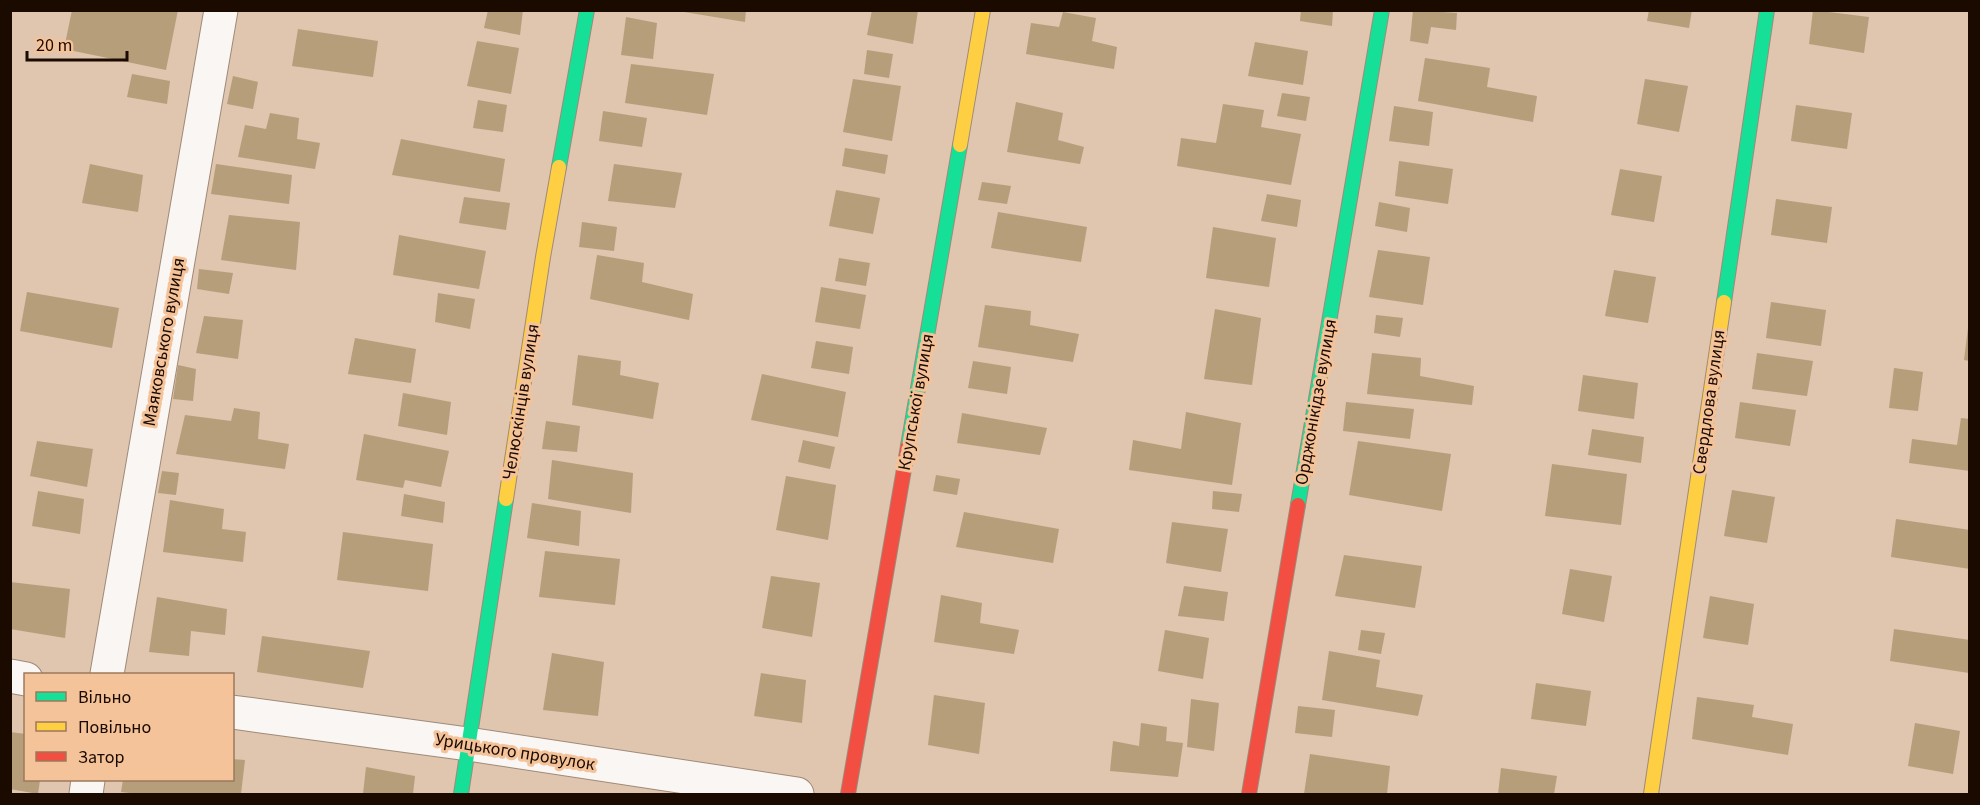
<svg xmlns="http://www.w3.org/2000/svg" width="1980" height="805" font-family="'Source Sans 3',sans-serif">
<rect width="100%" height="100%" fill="#e0c5af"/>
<g fill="#b69e7b">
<polygon points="72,10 178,10 166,70 64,49"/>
<polygon points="488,10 523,10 520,35 484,28"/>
<polygon points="672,10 746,10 745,22"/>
<polygon points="872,10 918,10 913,44 867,35"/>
<polygon points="1301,10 1333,10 1332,26 1300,21"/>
<polygon points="1413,10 1457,13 1456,30 1431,27 1428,44 1410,41"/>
<polygon points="1649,10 1692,10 1689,28 1647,21"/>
<polygon points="1813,10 1869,17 1864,53 1809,44"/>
<polygon points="1063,12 1096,18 1092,41 1117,47 1114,69 1026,54 1031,23 1059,27"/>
<polygon points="626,17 657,23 653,59 621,55"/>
<polygon points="298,29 378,41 373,77 292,66"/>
<polygon points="477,41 519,48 511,94 467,86"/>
<polygon points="1255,42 1308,51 1303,85 1248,76"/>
<polygon points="867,50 893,54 889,78 864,74"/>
<polygon points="1425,58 1490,68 1487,87 1537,96 1533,122 1418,101"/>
<polygon points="631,64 714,74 707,115 625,103"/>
<polygon points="132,74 170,81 167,104 127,97"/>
<polygon points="233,76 258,82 253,109 227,104"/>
<polygon points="853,79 901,86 892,141 843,132"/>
<polygon points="1645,79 1688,86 1679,132 1637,124"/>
<polygon points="1282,93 1310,97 1306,121 1277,116"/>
<polygon points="478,100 507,105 503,132 473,128"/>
<polygon points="1016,102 1063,113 1058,140 1084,147 1080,164 1007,152"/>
<polygon points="1223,104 1264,110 1261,127 1301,134 1291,185 1177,166 1181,138 1216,143"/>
<polygon points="1796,105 1852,113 1847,149 1791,141"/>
<polygon points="1394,106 1433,112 1429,146 1389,141"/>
<polygon points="603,111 647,118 642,147 599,141"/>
<polygon points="270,113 299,118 297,139 320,143 315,169 238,157 245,125 266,129"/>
<polygon points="401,139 505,159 500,192 392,175"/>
<polygon points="845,148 888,155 885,174 842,166"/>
<polygon points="1399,161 1453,169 1448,204 1395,196"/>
<polygon points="90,164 143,175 138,212 82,203"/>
<polygon points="216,164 292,175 289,204 211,194"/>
<polygon points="614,164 682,173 675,208 608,201"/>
<polygon points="1620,169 1662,176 1654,222 1611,215"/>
<polygon points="982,182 1011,186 1007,204 978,200"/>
<polygon points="836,190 880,198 873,234 829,226"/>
<polygon points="1267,194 1301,200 1297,227 1261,221"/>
<polygon points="464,197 510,203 506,230 459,223"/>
<polygon points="1776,199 1832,207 1827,243 1771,235"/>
<polygon points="1379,202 1410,208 1407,232 1375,226"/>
<polygon points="998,212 1087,227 1081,262 991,248"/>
<polygon points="229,215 300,222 296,270 221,260"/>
<polygon points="582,222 617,227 614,251 579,247"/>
<polygon points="1213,227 1276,238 1269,287 1206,278"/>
<polygon points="399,235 486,251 479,289 393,275"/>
<polygon points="1378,250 1430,257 1423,305 1369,297"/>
<polygon points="597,255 644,263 642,282 693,294 689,320 590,299"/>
<polygon points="839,258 870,263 866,286 835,281"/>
<polygon points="199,269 233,273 229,294 197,289"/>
<polygon points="1614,270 1656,277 1648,323 1605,316"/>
<polygon points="821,287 866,295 860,329 815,322"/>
<polygon points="27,292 119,308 112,348 20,331"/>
<polygon points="438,293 475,299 470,329 435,322"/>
<polygon points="1771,302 1826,310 1821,346 1766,338"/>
<polygon points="985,305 1031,311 1030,325 1079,334 1073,362 978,347"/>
<polygon points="1215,309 1261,318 1252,385 1204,379"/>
<polygon points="1376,315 1403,318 1400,337 1374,333"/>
<polygon points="204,316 243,320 238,359 196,353"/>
<polygon points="1968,328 1970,328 1970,361 1964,360"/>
<polygon points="355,338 416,349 411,383 348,374"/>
<polygon points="816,341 853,347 849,374 811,368"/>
<polygon points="1372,353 1421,358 1420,376 1474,386 1472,405 1367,394"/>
<polygon points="1757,353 1813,361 1807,396 1752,389"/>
<polygon points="578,355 621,361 620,375 659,383 653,419 572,405"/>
<polygon points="973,361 1011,367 1007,394 968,388"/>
<polygon points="178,365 196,369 193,401 173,399"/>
<polygon points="1894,368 1923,372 1918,411 1889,408"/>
<polygon points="762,374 846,392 838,437 751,420"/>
<polygon points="1583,375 1638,383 1634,419 1578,411"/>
<polygon points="403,393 451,402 447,435 398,426"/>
<polygon points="1346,402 1414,409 1410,439 1343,431"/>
<polygon points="1740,402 1796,410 1790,446 1735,438"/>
<polygon points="234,408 260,412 258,439 289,444 285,469 176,454 185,415 231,421"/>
<polygon points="1186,412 1241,423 1232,485 1129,470 1133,440 1181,449"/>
<polygon points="962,413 1047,428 1040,455 957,443"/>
<polygon points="1961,418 1970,419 1970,471 1909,463 1912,439 1957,445"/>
<polygon points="546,421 580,426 577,452 542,449"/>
<polygon points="1592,429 1644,437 1641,463 1588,455"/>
<polygon points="364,434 449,451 441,487 405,480 403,488 356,480"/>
<polygon points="803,440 835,447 830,469 798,462"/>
<polygon points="37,441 93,449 87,487 30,476"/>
<polygon points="1358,441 1451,454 1442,511 1349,495"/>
<polygon points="552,460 633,473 631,513 548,499"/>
<polygon points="1552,464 1627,474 1621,525 1545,516"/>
<polygon points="162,471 179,473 176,495 158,493"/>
<polygon points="936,475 960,479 957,495 933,491"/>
<polygon points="786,476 836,485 828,540 776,530"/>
<polygon points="1732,490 1775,497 1767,543 1724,536"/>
<polygon points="38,491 84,499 80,534 32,526"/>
<polygon points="1213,491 1242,494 1239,512 1212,509"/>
<polygon points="404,494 445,502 443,523 401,516"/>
<polygon points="170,500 224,509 222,529 246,532 243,562 163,552"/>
<polygon points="532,503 581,511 579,546 527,538"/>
<polygon points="964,512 1059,529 1053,563 956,547"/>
<polygon points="1896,519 1970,530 1970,569 1891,557"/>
<polygon points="1172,522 1228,529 1221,572 1166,563"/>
<polygon points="343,532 433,544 428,591 337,580"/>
<polygon points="545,551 620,559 615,605 539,597"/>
<polygon points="1344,555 1422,566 1415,608 1335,596"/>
<polygon points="1570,569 1612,576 1604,622 1562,614"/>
<polygon points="771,576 820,583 812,637 762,628"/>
<polygon points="10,582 70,589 65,638 10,629"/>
<polygon points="1184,586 1228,592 1224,621 1178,616"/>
<polygon points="941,595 982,603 980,623 1019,630 1014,654 934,642"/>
<polygon points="1710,596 1754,604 1748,645 1703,638"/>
<polygon points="157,597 227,609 225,635 191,631 189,656 149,652"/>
<polygon points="1894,629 1970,640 1969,673 1890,661"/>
<polygon points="1165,630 1209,638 1203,679 1158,671"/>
<polygon points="1361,630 1385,633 1381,654 1358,650"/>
<polygon points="262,636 370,651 363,688 257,672"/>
<polygon points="1329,651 1380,660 1376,687 1423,695 1418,716 1322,700"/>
<polygon points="552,653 604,662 598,716 543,710"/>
<polygon points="761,673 806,680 802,723 754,716"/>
<polygon points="1536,683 1591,691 1586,726 1531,719"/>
<polygon points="934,695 985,703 979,754 928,745"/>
<polygon points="1697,697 1754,705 1752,717 1793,724 1788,755 1692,739"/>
<polygon points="1191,699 1219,703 1214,751 1187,747"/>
<polygon points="1298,706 1335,710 1332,737 1295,733"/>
<polygon points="1141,723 1167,727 1166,741 1183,743 1178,777 1110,771 1113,741 1139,746"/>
<polygon points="1915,723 1960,731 1953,774 1908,766"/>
<polygon points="10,732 26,734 26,780 40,780 38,794 10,789"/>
<polygon points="1310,754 1390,766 1387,794 1304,794"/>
<polygon points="232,759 245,760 241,794 138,794 121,792 123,780 232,780"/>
<polygon points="366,767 415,776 413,794 363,794"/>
<polygon points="1501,768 1557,776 1554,794 1498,794"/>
</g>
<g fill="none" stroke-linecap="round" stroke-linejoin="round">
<g stroke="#9f8a79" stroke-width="35">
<g id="street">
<polyline points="107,674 221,10"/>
<polyline points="10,676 26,679"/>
<polyline points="232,712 468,744 797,794"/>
<polyline points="86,794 88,780"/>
</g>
</g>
<g stroke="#9f8a79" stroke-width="16">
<g id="fast">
<polyline points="559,167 587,10"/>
<polyline points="1724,302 1767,10"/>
<polyline points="908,446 960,145"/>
<polyline points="1298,505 1382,10"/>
<polyline points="461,794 506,499"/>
</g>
</g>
<g stroke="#9f8a79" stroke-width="16">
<g id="slow">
<polyline points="960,145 983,10"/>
<polyline points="506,499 543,257 559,167"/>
<polyline points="1651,794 1724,302"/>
</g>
</g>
<g stroke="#9f8a79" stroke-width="16">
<g id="jam">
<polyline points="848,794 908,446"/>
<polyline points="1249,794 1298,505"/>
</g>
</g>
<use href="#street" stroke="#faf6f3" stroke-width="33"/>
<use href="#fast" stroke="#16e098" stroke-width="14"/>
<use href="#slow" stroke="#ffcf43" stroke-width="14"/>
<use href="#jam" stroke="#f24e42" stroke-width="14"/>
</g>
<g text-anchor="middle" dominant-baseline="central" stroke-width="6" stroke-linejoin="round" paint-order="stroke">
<g font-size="18" fill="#1a0a00" stroke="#f5c39a">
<text transform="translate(164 342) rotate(-80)">Маяковського вулиця</text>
<text transform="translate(521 402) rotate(-81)">Челюскінців вулиця</text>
<text transform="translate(916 402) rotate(-80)">Крупської вулиця</text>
<text transform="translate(1316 402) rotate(-80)">Орджонікідзе вулиця</text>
<text transform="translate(1709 402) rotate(-82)">Свердлова вулиця</text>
<text transform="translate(515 752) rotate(9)">Урицького провулок</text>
</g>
</g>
<rect width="1980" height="805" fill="none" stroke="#1a0a00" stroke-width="24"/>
<rect x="24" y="673" width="210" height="108" fill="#f5c39a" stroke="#9d795c" stroke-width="1.5"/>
<rect x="36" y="692" width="30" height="9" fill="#16e098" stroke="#9d795c" stroke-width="1.5"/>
<text x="78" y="703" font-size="18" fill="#1a0a00">Вільно</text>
<rect x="36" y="722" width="30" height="9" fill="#ffcf43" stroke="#9d795c" stroke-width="1.5"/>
<text x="78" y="733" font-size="18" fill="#1a0a00">Повільно</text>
<rect x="36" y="752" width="30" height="9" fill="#f24e42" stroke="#9d795c" stroke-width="1.5"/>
<text x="78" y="763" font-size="18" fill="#1a0a00">Затор</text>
<path d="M27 51v9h100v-9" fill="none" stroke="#1a0a00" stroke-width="3"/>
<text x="36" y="51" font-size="18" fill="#1a0a00" stroke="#f5c39a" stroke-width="4.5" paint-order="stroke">20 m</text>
</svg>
